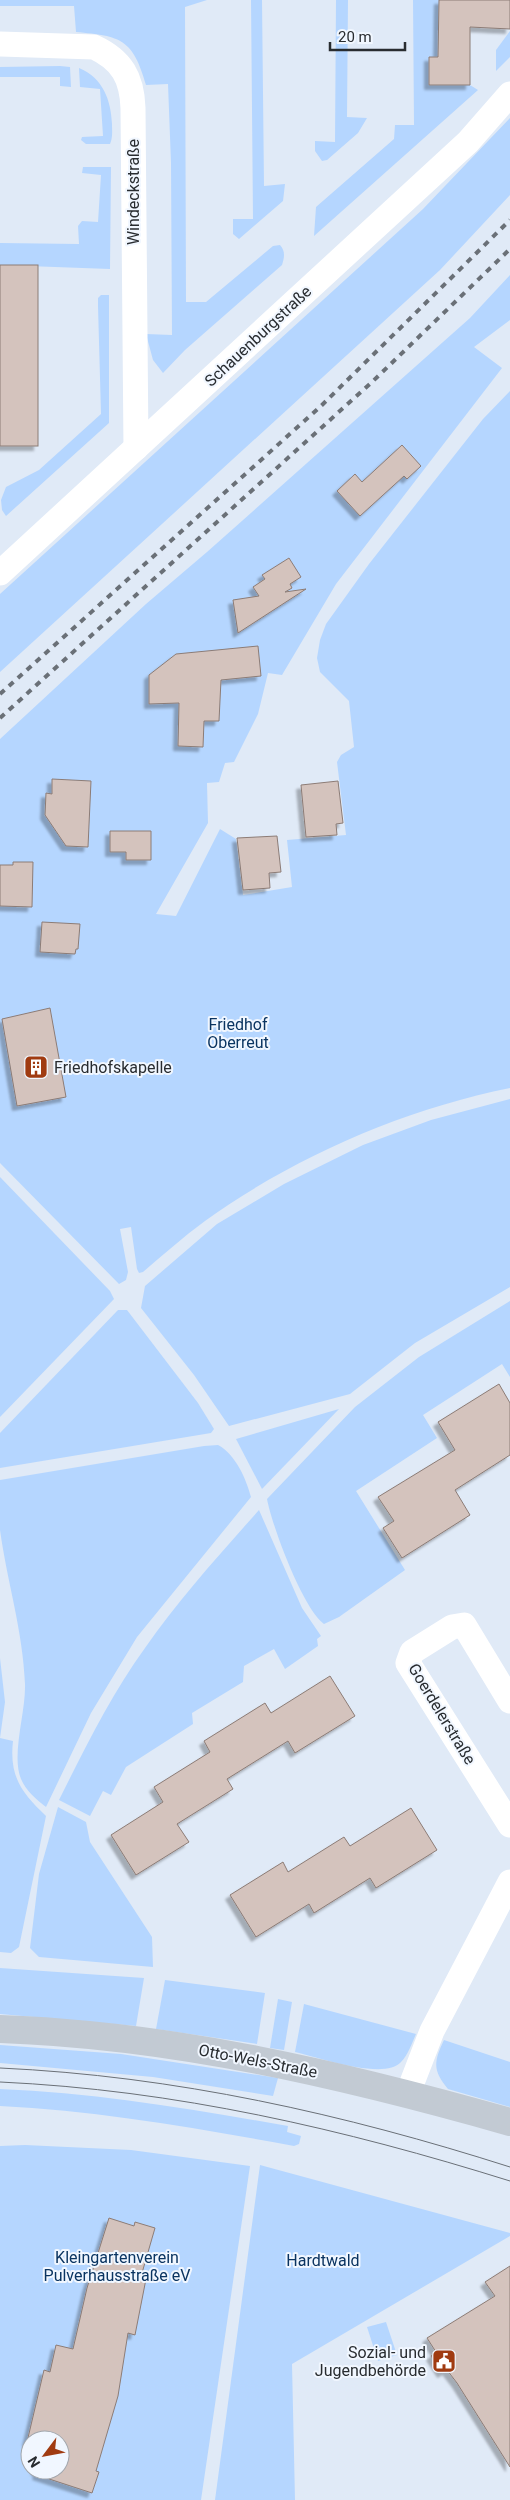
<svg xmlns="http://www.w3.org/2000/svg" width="510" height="2500" font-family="Roboto,sans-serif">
<defs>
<filter id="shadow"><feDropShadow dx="-4.5" dy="4.5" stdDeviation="1" flood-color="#0004"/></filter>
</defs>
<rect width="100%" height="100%" fill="#e0eaf7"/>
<g fill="#b5d6ff" fill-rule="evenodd">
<path d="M0,0H207L185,7L186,302H206L273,246L280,245C286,252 284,258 282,265L185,350L163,373L153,360L146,334L172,335L171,163L168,84L146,85C133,39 121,36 76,32L74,6H0Z"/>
<polygon points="251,0 262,0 264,186 285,184 283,201 239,239 233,234 233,219 253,219"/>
<polygon points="336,0 348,0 347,117 367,118 358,133 327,160 322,161 315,151 315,141 335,142"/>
<polygon points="413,0 439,0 438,57 429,58 429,85 470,85 478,90 314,236 316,207 394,139 395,125 414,125"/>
<polygon points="510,31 510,57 496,71 496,50"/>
<polygon points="60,66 70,67 71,87 60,86 60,77 0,77 0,67"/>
<path d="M79,68C103,78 111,100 112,124C112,131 113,137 110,144H86L81,140L82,137L103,136L100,89L80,87Z"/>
<polygon points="510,118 510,195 440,270 0,672 0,594 423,209"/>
<polygon points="83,167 111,167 110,269 0,265 0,243 79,244 78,226 82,221 98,222 101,175 82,173"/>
<path d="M510,275V320L474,347L502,368L336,584L282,675L268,673L258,714L234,762L225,763L219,782L207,783L208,823L156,914L176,916L220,829L236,839L243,895L292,887L287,840L346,835L337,762L341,755L354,747L349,701L320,672L317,658L320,640L326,624L369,564L483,419L510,391V1088C402,1110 294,1157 205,1221C183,1237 163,1255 143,1272L139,1273L137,1269L131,1227L120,1229L128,1272L126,1280L119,1284L0,1163V739L146,604L207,552L470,318Z"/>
<polygon points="101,295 109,295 109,423 6,516 2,510 1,500 6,487 39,470 101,414 98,306 98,298"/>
<polygon points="510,1099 510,1287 415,1343 350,1394 229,1426 194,1375 141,1308 145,1286 217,1224 284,1184 363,1145 431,1120"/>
<polygon points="0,1177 110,1291 114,1299 0,1417"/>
<path d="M510,1301V1377L502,1364L423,1415L437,1438L356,1491L405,1570L339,1617L324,1624C303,1609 272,1526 267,1499L355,1407L419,1357Z"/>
<polygon points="118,1310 127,1310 198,1403 214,1429 211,1433 0,1468 0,1433"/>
<polygon points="339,1409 262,1489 236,1439"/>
<path d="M218,1445C235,1454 246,1478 251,1497L137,1637L91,1713L46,1807C36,1799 26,1791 21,1779C11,1755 26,1712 25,1684C23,1631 7,1581 0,1530C0,1514 0,1496 0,1480L204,1446Z"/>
<path d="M259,1510L302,1608L321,1636L317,1639L318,1646L285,1669L274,1649L244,1666L243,1682L192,1713L193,1724L126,1767L111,1795L103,1791L90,1816L59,1800C85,1748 111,1695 145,1648C179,1599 220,1554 259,1510Z"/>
<path d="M0,1658L5,1702L0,1738L13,1741C9,1777 22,1793 46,1816L19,1947L11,1953L0,1952Z"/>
<polygon points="58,1807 86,1822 90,1842 152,1937 153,1967 39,1957 30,1948 39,1874"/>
<polygon points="0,1968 144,1978 136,2026 0,2014"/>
<polygon points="165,1980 265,1993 257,2044 156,2029"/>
<polygon points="278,1999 292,2002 284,2050 270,2048"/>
<path d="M304,2004L416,2034C412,2043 408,2055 401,2062C385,2081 317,2057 295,2052Z"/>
<path d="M444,2040L510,2062V2107L448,2089C432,2070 434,2061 444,2040Z"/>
<polygon points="0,2045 121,2054 278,2078 273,2096 153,2077 0,2063"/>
<path d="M0,2089C97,2093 192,2109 288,2126L287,2132L301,2136L299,2144L294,2146C196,2128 99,2111 0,2106Z"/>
<path d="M25,2145L131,2150L250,2166L201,2500H0V2146ZM30,2440H60V2470H30Z"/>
<polygon points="260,2165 510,2233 510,2236 292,2364 295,2500 215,2500"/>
<polygon points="386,2322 397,2355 378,2361 367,2327"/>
</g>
<g fill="#d4c3bd" stroke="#8c7c76" filter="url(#shadow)">
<polygon points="439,0 510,0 510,29 470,27 470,85 429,85 429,57 438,57"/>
<rect x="0" y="265" width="38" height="181"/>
<polygon points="402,445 421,466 407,479 404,476 360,516 337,491 355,474 362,482"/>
<polygon points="289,558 301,577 290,584 292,588 285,592 306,589 238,633 233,600 259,596 253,587 265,579 262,575"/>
<polygon points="258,646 261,676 221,680 219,721 204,721 203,747 178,746 179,703 149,704 149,675 176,654"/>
<polygon points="52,779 91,781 88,847 66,846 45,815 46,793 52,794"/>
<polygon points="338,781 343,823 336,824 337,835 306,837 301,785"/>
<polygon points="110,831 151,831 151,860 126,860 126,852 110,852"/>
<polygon points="277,836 281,872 269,873 270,888 243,890 237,838"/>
<polygon points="13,862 33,862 32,907 0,906 0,865 13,865"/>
<polygon points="42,922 80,924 78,949 76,949 75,954 40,952"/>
<polygon points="50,1008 66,1097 17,1106 2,1019"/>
<polygon points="499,1384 510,1403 510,1455 455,1490 470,1515 402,1558 383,1528 394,1521 378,1497 455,1450 438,1422"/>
<polygon points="330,1676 355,1716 295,1753 288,1741 227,1779 233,1789 177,1824 189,1842 136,1875 111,1835 163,1802 154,1787 210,1752 204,1741 265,1703 271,1713"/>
<polygon points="411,1808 437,1850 376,1888 370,1878 314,1913 309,1904 256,1937 230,1895 283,1862 288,1872 344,1837 350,1846"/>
<polygon points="109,2218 134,2226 135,2222 155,2228 142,2273 142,2278 146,2279 135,2335 128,2333 118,2396 96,2471 99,2472 92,2493 37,2475 38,2472 35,2470 60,2470 60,2440 30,2440 30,2443 27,2442 44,2370 50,2372 56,2345 73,2349 87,2288"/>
<polygon points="510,2266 510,2467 457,2383 447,2370 442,2373 431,2356 436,2352 427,2338 495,2296 485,2282"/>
</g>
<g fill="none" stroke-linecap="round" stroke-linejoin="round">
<g stroke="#fff" stroke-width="25">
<path d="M0,44L94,47C122,60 132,78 133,108L136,448"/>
<polyline points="0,573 468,142 510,94"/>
<polyline points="510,1701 464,1625 452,1627 412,1652 408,1663 510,1825"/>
<polyline points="408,2093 432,2031 510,1882"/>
</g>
<path stroke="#c2cad3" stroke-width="28" d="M0,2029C174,2035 344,2075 510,2122"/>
<g stroke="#6a7077" stroke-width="1">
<path d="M0,2068C175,2076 344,2114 510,2167"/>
<path d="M0,2082C175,2090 344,2129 510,2181"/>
</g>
<g stroke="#6a7077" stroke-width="4" stroke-dasharray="6 6" stroke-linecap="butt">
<polyline points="0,694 320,407 510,220"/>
<polyline points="0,718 372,382 510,249"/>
</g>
</g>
<defs>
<g id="building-square" transform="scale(1.25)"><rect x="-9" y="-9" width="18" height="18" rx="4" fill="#a03b11" stroke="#f1f7ff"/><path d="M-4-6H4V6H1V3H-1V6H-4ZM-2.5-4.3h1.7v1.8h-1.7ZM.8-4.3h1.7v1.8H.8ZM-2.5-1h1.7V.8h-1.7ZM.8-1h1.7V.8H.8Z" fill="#fff"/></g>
<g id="civic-square" transform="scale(1.25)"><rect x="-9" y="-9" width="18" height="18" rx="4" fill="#a03b11" stroke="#f1f7ff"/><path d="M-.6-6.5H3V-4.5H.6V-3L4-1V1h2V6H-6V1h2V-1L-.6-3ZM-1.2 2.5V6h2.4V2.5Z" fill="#fff"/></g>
</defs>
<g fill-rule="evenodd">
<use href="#building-square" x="36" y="1067"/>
<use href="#civic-square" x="444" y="2361"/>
</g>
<g text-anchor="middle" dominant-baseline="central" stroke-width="4" stroke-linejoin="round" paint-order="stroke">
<g font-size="16" fill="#282c30" stroke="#f1f7ff">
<text transform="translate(133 192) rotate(-90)">Windeckstraße</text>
<text transform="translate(258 336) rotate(-43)">Schauenburgstraße</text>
<text transform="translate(442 1714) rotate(59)">Goerdelerstraße</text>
<text transform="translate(258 2061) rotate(11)">Otto-Wels-Straße</text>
</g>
<g font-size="16" fill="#0a3461" stroke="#f1f7ff">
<text x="238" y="1024">Friedhof<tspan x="238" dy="18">Oberreut</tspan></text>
<text x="117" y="2257">Kleingartenverein<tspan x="117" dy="18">Pulverhausstraße eV</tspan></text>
<text x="323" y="2260">Hardtwald</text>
</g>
<g font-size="16" fill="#282c30" stroke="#f1f7ff" text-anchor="start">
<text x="54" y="1067">Friedhofskapelle</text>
<text x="426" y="2352" text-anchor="end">Sozial- und<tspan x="426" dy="18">Jugendbehörde</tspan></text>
</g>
</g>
<g transform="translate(45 2455) rotate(238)"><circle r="24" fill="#f1f7ff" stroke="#a1a6ac"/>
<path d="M0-4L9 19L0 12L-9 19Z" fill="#a03b11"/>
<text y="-8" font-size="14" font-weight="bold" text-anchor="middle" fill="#282c30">N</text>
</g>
<path d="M330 42v8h75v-8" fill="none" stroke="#282c30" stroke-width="2.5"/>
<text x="338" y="42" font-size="15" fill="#282c30" stroke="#f1f7ff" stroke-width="4" paint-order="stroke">20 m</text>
</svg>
